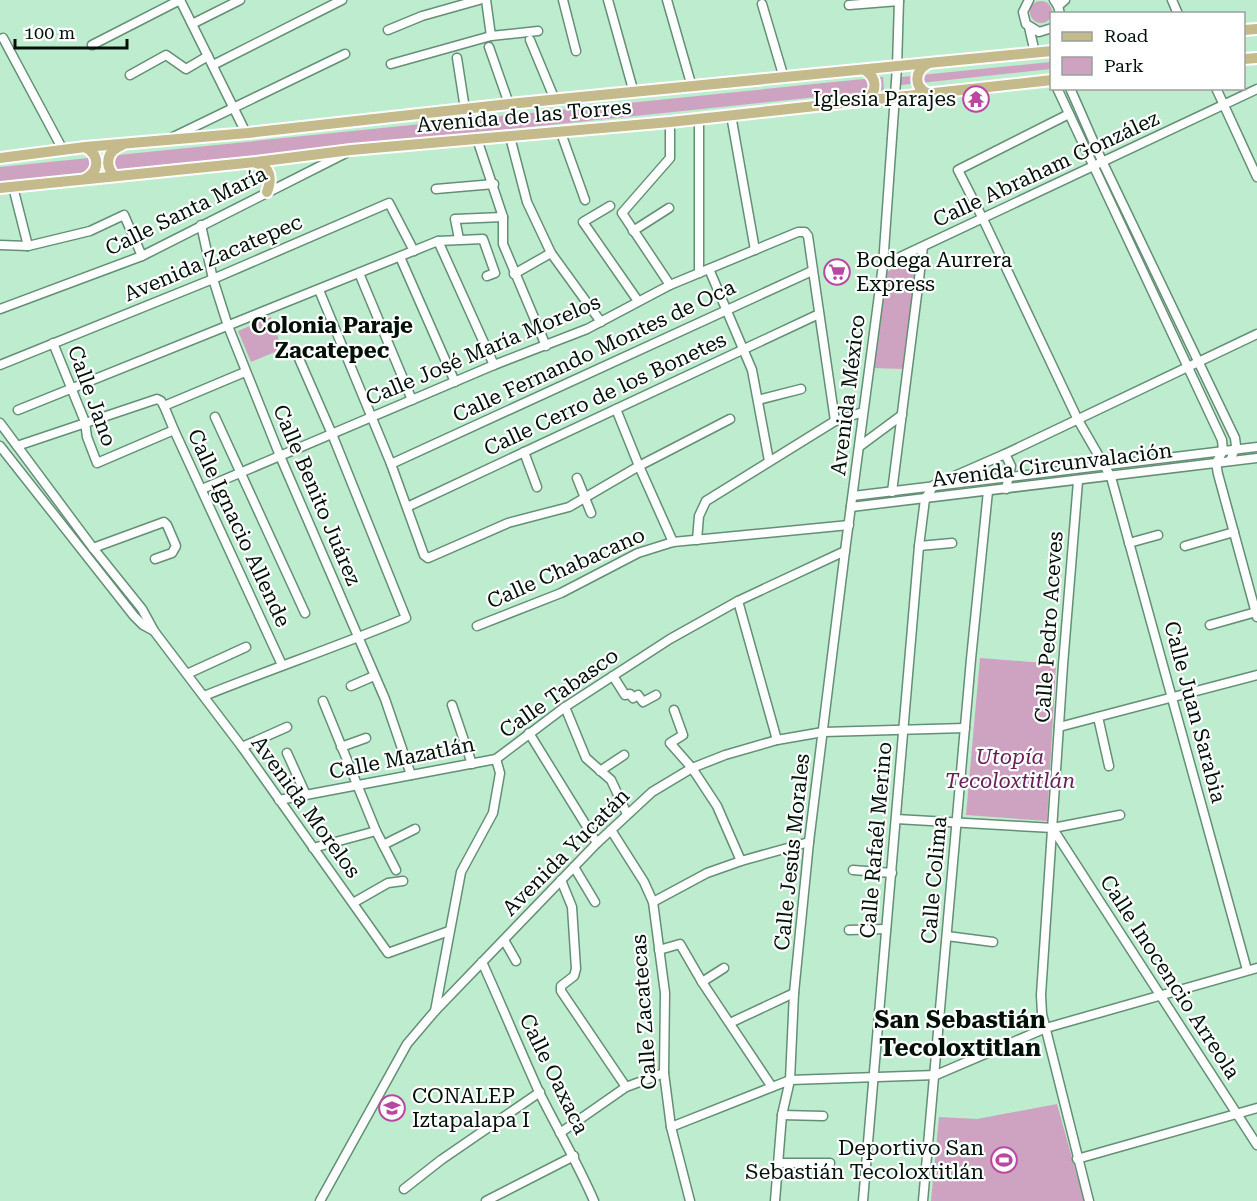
<svg xmlns="http://www.w3.org/2000/svg" width="1257" height="1201" font-family="'Roboto Serif',serif">
<rect width="100%" height="100%" fill="#beeccf"/>
<g fill="#cea2c1">
<circle cx="1041" cy="12" r="11"/>
<polygon points="1051,62 1051,69 901,85 901,77"/>
<polygon points="883,77 884,90 0,182 0,167"/>
<polygon points="919,255 906,369 870,368 881,275"/>
<polygon points="271,317 282,349 251,362 238,331"/>
<polygon points="980,658 1056,664 1047,821 966,815"/>
<polygon points="1057,1104 1084,1201 931,1201 939,1117 977,1119"/>
</g>
<g fill="none" stroke-linecap="round" stroke-linejoin="round">
<g stroke="#648f75" stroke-width="11">
<g id="minor">
<polyline points="180,0 246,133"/>
<polyline points="486,0 491,36"/>
<polyline points="563,0 576,51"/>
<polyline points="608,0 634,93"/>
<polyline points="667,0 692,87"/>
<polyline points="1029,0 1023,12 1026,24 1039,32 1052,28"/>
<polyline points="1054,0 1058,6 1060,14"/>
<polyline points="1172,0 1178,14"/>
<polyline points="762,4 784,78"/>
<polyline points="849,5 899,1"/>
<polyline points="1058,6 1065,0"/>
<polyline points="192,24 240,0"/>
<polyline points="1029,27 1035,53"/>
<polyline points="388,30 422,16 479,0"/>
<polyline points="3,38 63,150"/>
<polyline points="530,40 555,100"/>
<polyline points="92,45 180,0"/>
<polyline points="489,47 509,104"/>
<polyline points="457,58 465,109"/>
<polyline points="391,64 491,36 538,31"/>
<polyline points="213,65 342,0"/>
<polyline points="130,75 166,55 186,69 208,56"/>
<polyline points="1057,88 1222,440 1223,451 1216,463 1218,474 1257,617"/>
<polyline points="1070,88 1102,161 1235,438 1236,446 1230,461"/>
<polyline points="1216,88 1257,177"/>
<polyline points="1069,114 958,170 983,219 1078,420 1111,477 1247,970"/>
<polyline points="731,115 755,250"/>
<polyline points="670,122 670,158 622,213 670,285"/>
<polyline points="561,133 585,200"/>
<polyline points="510,137 527,202 551,253 601,322"/>
<polyline points="171,138 345,54"/>
<polyline points="477,139 503,217 503,244 546,346"/>
<polyline points="13,187 28,246"/>
<polyline points="436,189 494,184"/>
<polyline points="610,206 583,222 638,301"/>
<polyline points="201,225 213,279 228,326 280,456 385,699 411,775"/>
<polyline points="633,231 669,208"/>
<polyline points="459,239 455,219 503,217"/>
<polyline points="438,241 494,365"/>
<polyline points="0,245 28,246 90,231 124,215 142,256"/>
<polyline points="400,257 455,382"/>
<polyline points="883,265 1257,89"/>
<polyline points="709,269 752,370 769,461"/>
<polyline points="359,273 412,400"/>
<polyline points="699,273 699,119"/>
<polyline points="514,274 551,253"/>
<polyline points="319,290 391,464 424,555 428,558 508,523 569,507 639,466 730,419"/>
<polyline points="0,309 142,256 346,153"/>
<polyline points="53,343 85,422 87,437 97,463 174,430"/>
<polyline points="0,365 213,279 389,203 414,251"/>
<polyline points="758,400 801,389"/>
<polyline points="164,406 174,430 282,665"/>
<polyline points="616,409 639,466 673,542"/>
<polyline points="18,410 438,241 483,239 495,273 487,276"/>
<polyline points="215,417 305,613"/>
<polyline points="0,423 93,548 142,609 154,631 242,747 388,953 449,931"/>
<polyline points="0,446 134,616 143,625 154,631"/>
<polyline points="17,446 157,399 161,401 164,406 245,372"/>
<polyline points="860,446 902,415"/>
<polyline points="524,452 537,487"/>
<polyline points="1005,454 1011,466 1006,489"/>
<polyline points="391,464 812,271"/>
<polyline points="577,478 591,513"/>
<polyline points="1078,481 1063,665 1041,995 1042,1014 1089,1201"/>
<polyline points="202,489 494,365 587,329 670,285 798,232 805,232 808,236 835,421"/>
<polyline points="892,492 923,247"/>
<polyline points="853,496 1257,447"/>
<polyline points="407,507 819,314"/>
<polyline points="851,507 1257,458"/>
<polyline points="697,540 699,516 706,501 835,421 863,412"/>
<polyline points="1129,543 1158,535"/>
<polyline points="919,546 952,543"/>
<polyline points="1185,546 1234,532"/>
<polyline points="93,548 164,522 167,525 176,546 172,553 155,559"/>
<polyline points="738,601 777,740"/>
<polyline points="1210,625 1256,612"/>
<polyline points="477,626 561,593 638,553 673,542 849,525"/>
<polyline points="187,674 246,647"/>
<polyline points="613,676 625,695 630,694 633,698 638,695 643,702 656,695"/>
<polyline points="351,686 374,676"/>
<path d="M204,696C271,669 339,646 406,618L332,434L297,354"/>
<polyline points="323,701 376,831 396,870"/>
<polyline points="452,705 472,764"/>
<polyline points="565,707 586,758 611,780 627,814"/>
<polyline points="674,710 683,735 670,743 692,768 717,806 741,861"/>
<polyline points="1098,717 1109,766"/>
<polyline points="1059,727 1257,675"/>
<polyline points="529,733 597,843"/>
<polyline points="242,747 287,727"/>
<polyline points="341,747 366,738"/>
<polyline points="287,753 306,795"/>
<polyline points="600,771 624,755"/>
<polyline points="279,800 496,759 565,707 670,639 738,601 845,551"/>
<polyline points="896,819 1053,828 1120,815"/>
<polyline points="1053,829 1257,1145"/>
<polyline points="611,830 644,882 653,902 665,993 664,1073 671,1127 690,1201"/>
<polyline points="383,845 415,829"/>
<polyline points="313,848 376,831"/>
<polyline points="574,867 595,902"/>
<polyline points="853,870 892,873"/>
<polyline points="561,880 572,907 576,969 574,976 561,986 561,991 626,1087"/>
<polyline points="653,902 707,873 741,861 809,842"/>
<polyline points="353,903 388,883 403,881"/>
<polyline points="849,930 886,929"/>
<polyline points="947,936 993,942"/>
<polyline points="504,940 516,961"/>
<polyline points="659,950 680,944 702,982 772,1087"/>
<path d="M482,962C502,1006 520,1050 540,1094C558,1130 578,1164 594,1201"/>
<polyline points="702,982 724,968"/>
<polyline points="435,1011 461,872 493,813 500,773 496,759"/>
<polyline points="730,1023 794,993"/>
<polyline points="782,1115 823,1116"/>
<polyline points="671,1127 790,1080 936,1075 1046,1028 1257,968"/>
<polyline points="560,1133 626,1087 664,1073"/>
<polyline points="1077,1159 1257,1108"/>
<polyline points="778,1163 830,1163"/>
<polyline points="404,1189 441,1160 540,1092"/>
<polyline points="320,1201 407,1044 435,1011 597,843 652,792 692,768 725,755 777,740 823,732 965,728"/>
<polyline points="486,1201 574,1156"/>
<polyline points="775,1201 782,1115 790,1080 794,993 809,842 845,551 883,265 897,67 899,0"/>
<polyline points="863,1201 919,546 925,499 934,485 1005,454 1257,334"/>
<polyline points="923,1201 971,659 988,491"/>
</g>
</g>
<g stroke="#fff" stroke-width="14">
<g id="major">
<polyline points="1244,30 1257,29"/>
<polyline points="1244,59 1257,58"/>
<path d="M927,64C914,72 914,86 927,93"/>
<path d="M865,70C877,78 878,91 866,100"/>
<path d="M85,147C100,155 100,171 85,179"/>
<polyline points="0,158 85,147 248,133 509,104 1052,51"/>
<path d="M256,163C271,167 272,179 267,192"/>
<path d="M114,176C104,164 107,151 122,145"/>
<polyline points="0,188 256,162 351,150 670,122 1052,80"/>
</g>
</g>
<use href="#minor" stroke="#fff" stroke-width="8"/>
<use href="#major" stroke="#c4ba8b" stroke-width="10"/>
</g>
<defs>
<g id="temple-ring" transform="scale(1.35)"><circle r="9.5" fill="#fff" stroke="#ba47a0" stroke-width="1.5"/><path d="M0-6L5-2H3V0L6.5 2.5H4V6H1.5V3h-3V6H-4V2.5H-6.5L-3 0V-2H-5Z" fill="#ba47a0"/></g>
<g id="supermarket-ring" transform="scale(1.35)"><circle r="9.5" fill="#fff" stroke="#ba47a0" stroke-width="1.5"/><path d="M-6-5.5h2.5l.6 2H6L4.5 2H-2.5L-4.4-4H-6ZM-1.5 3.2a1.3 1.3 0 1 0 .1 0ZM3 3.2a1.3 1.3 0 1 0 .1 0Z" fill="#ba47a0"/></g>
<g id="school-ring" transform="scale(1.35)"><circle r="9.5" fill="#fff" stroke="#ba47a0" stroke-width="1.5"/><path d="M0-5L7-2L0 1L-7-2ZM-4 1L0 2.5L4 1V4Q0 6-4 4Z" fill="#ba47a0"/></g>
<g id="stadium-ring" transform="scale(1.35)"><circle r="9.5" fill="#fff" stroke="#ba47a0" stroke-width="1.5"/><path d="M0-5a6.5 5 0 1 0 0 10a6.5 5 0 1 0 0-10ZM-3.5-1.8h7v3.6h-7Z" fill="#ba47a0"/></g>
</defs>
<g fill-rule="evenodd">
<use href="#temple-ring" x="976" y="99"/>
<use href="#supermarket-ring" x="837" y="272"/>
<use href="#school-ring" x="392" y="1108"/>
<use href="#stadium-ring" x="1004" y="1160"/>
</g>
<g text-anchor="middle" dominant-baseline="central" stroke-width="4.5" stroke-linejoin="round" paint-order="stroke">
<g font-size="21" fill="#021108" stroke="#fff" text-anchor="end">
<text x="956" y="99">Iglesia Parajes</text>
<text x="856" y="260" text-anchor="start">Bodega Aurrera<tspan x="856" dy="24">Express</tspan></text>
<text x="412" y="1096" text-anchor="start">CONALEP<tspan x="412" dy="24">Iztapalapa I</tspan></text>
<text x="984" y="1148">Deportivo San<tspan x="984" dy="24">Sebastián Tecoloxtitlán</tspan></text>
</g>
<g font-size="21" fill="#021108" stroke="#fff">
<text transform="translate(524 116) rotate(-5)">Avenida de las Torres</text>
<text transform="translate(1046 169) rotate(-25)">Calle Abraham González</text>
<text transform="translate(186 211) rotate(-26)">Calle Santa María</text>
<text transform="translate(213 258) rotate(-23)">Avenida Zacatepec</text>
<text transform="translate(483 350) rotate(-23)">Calle José María Morelos</text>
<text transform="translate(594 351) rotate(-25)">Calle Fernando Montes de Oca</text>
<text transform="translate(605 394) rotate(-25)">Calle Cerro de los Bonetes</text>
<text transform="translate(848 395) rotate(-83)">Avenida México</text>
<text transform="translate(92 396) rotate(70)">Calle Jano</text>
<text transform="translate(1052 465) rotate(-7)">Avenida Circunvalación</text>
<text transform="translate(317 495) rotate(67)">Calle Benito Juárez</text>
<text transform="translate(239 528) rotate(65)">Calle Ignacio Allende</text>
<text transform="translate(566 568) rotate(-24)">Calle Chabacano</text>
<text transform="translate(1049 627) rotate(-86)">Calle Pedro Aceves</text>
<text transform="translate(559 693) rotate(-35)">Calle Tabasco</text>
<text transform="translate(1195 712) rotate(75)">Calle Juan Sarabia</text>
<text transform="translate(402 758) rotate(-11)">Calle Mazatlán</text>
<text transform="translate(306 807) rotate(54)">Avenida Morelos</text>
<text transform="translate(876 840) rotate(-85)">Calle Rafaél Merino</text>
<text transform="translate(566 852) rotate(-45)">Avenida Yucatán</text>
<text transform="translate(792 852) rotate(-84)">Calle Jesús Morales</text>
<text transform="translate(934 880) rotate(-85)">Calle Colima</text>
<text transform="translate(1170 977) rotate(57)">Calle Inocencio Arreola</text>
<text transform="translate(644 1012) rotate(-94)">Calle Zacatecas</text>
<text transform="translate(554 1074) rotate(64)">Calle Oaxaca</text>
</g>
<g font-size="21" font-style="italic" fill="#672158" stroke="#fff">
<text x="1010" y="757">Utopía<tspan x="1010" dy="24">Tecoloxtitlán</tspan></text>
</g>
<g font-size="22" font-weight="bold" fill="#021108" stroke="#fff">
<text x="332" y="325">Colonia Paraje<tspan x="332" dy="25">Zacatepec</tspan></text>
</g>
<g font-size="24" font-weight="bold" fill="#021108" stroke="#fff">
<text x="960" y="1020">San Sebastián<tspan x="960" dy="28">Tecoloxtitlan</tspan></text>
</g>
</g>
<rect x="1050" y="12" width="195" height="78" fill="#ffffff" stroke="#9aa09c" stroke-width="1.5"/>
<rect x="1062" y="32" width="30" height="9" fill="#c4ba8b" stroke="#9aa09c" stroke-width="1.5"/>
<text x="1104" y="42" font-size="18" fill="#021108">Road</text>
<rect x="1062" y="57" width="30" height="18" fill="#cea2c1" stroke="#9aa09c" stroke-width="1.5"/>
<text x="1104" y="72" font-size="18" fill="#021108">Park</text>
<path d="M15 39v9h112v-9" fill="none" stroke="#021108" stroke-width="3"/>
<text x="24" y="39" font-size="18" fill="#021108" stroke="#ffffff" stroke-width="4.5" paint-order="stroke">100 m</text>
</svg>
